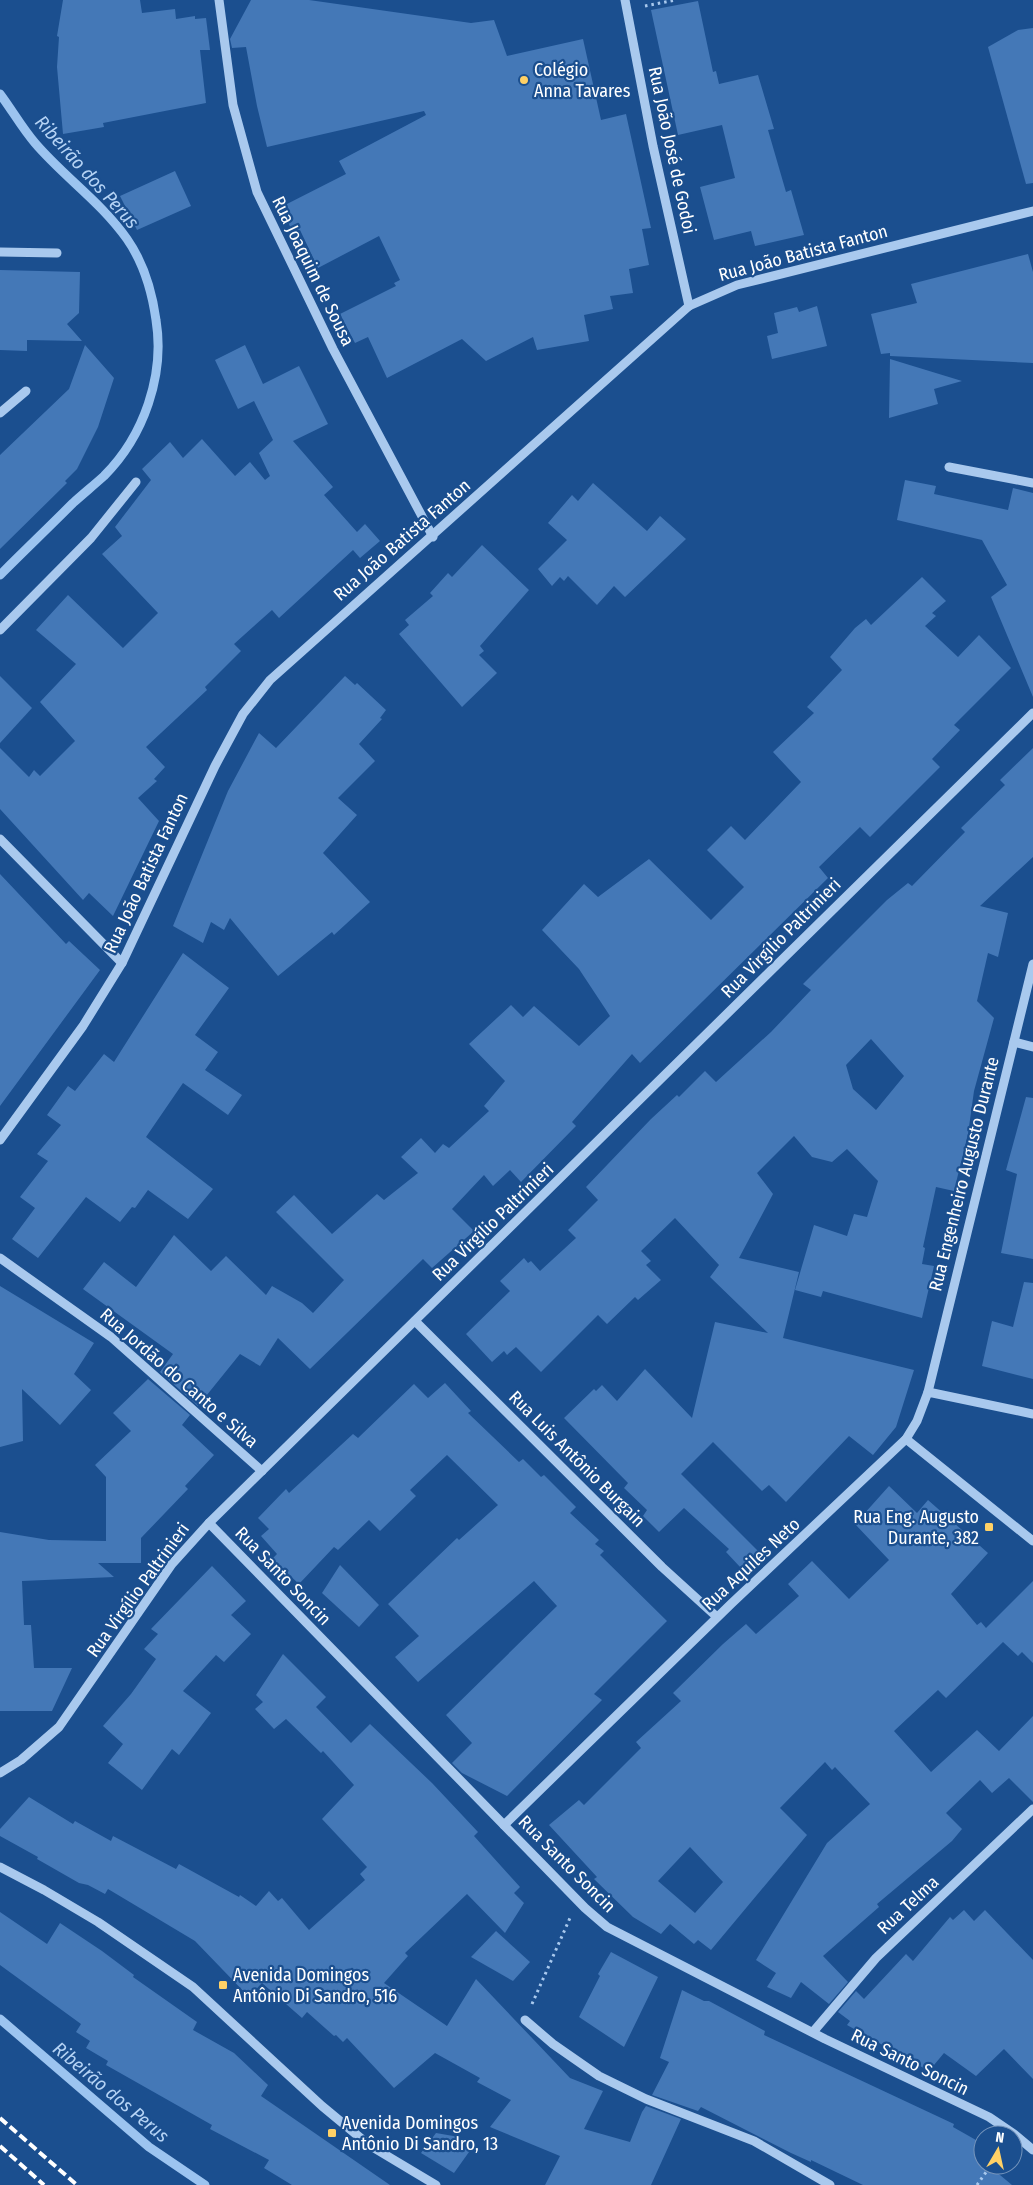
<svg xmlns="http://www.w3.org/2000/svg" width="1033" height="2185" font-family="'Fira Sans Condensed',sans-serif">
<rect width="100%" height="100%" fill="#1b4f8f"/>
<g fill="none" stroke-linecap="round" stroke-linejoin="round">
<g stroke="#9cc4f0" stroke-width="9">
<path d="M0,94C12,110 22,128 35,143C64,177 101,202 127,239C143,262 152,291 156,320C165,375 144,436 104,476C94,485 83,494 73,503C49,527 24,551 0,575"/>
<polyline points="0,2019 149,2147 205,2185"/>
</g>
</g>
<g fill="#4478b7" fill-rule="evenodd">
<polygon points="63,0 140,0 142,13 175,9 176,19 195,16 195,19 206,18 210,50 200,50 206,103 103,123 104,127 63,134 57,67 59,37 57,36"/>
<polygon points="251,0 309,0 471,23 494,20 507,56 583,39 601,120 626,114 651,228 642,229 649,265 629,269 633,293 610,296 613,309 584,315 589,341 537,350 533,337 486,361 462,339 387,378 368,337 355,343 340,314 396,286 394,283 400,280 379,236 318,268 300,230 293,233 281,207 346,174 339,161 426,115 424,111 267,147 257,106 246,47 232,48 230,39"/>
<polygon points="698,1 713,72 716,71 719,84 758,75 774,129 768,130 786,192 791,190 804,235 755,246 751,231 714,240 700,187 735,178 722,125 678,135 651,10"/>
<polygon points="1033,28 1033,183 1026,184 988,47 1018,30"/>
<polygon points="175,171 191,206 137,230 120,196"/>
<polygon points="1028,254 1033,272 1033,363 890,356 890,353 881,354 871,314 917,303 911,284"/>
<polygon points="0,270 80,272 79,313 67,324 82,341 27,340 27,351 0,350"/>
<polygon points="817,306 827,346 772,359 767,336 778,333 774,313 797,307 799,312"/>
<polygon points="85,345 114,378 98,427 77,469 65,481 67,483 0,549 0,455 69,389"/>
<polygon points="245,345 263,384 299,366 328,424 293,441 333,487 324,495 357,532 365,524 380,541 360,558 353,550 279,618 272,610 234,644 241,651 205,687 207,690 146,747 165,767 154,779 157,781 138,798 159,821 113,916 89,893 83,900 0,809 0,748 29,777 34,770 40,776 75,741 40,702 76,664 36,630 68,595 123,648 158,613 102,554 122,536 115,527 151,480 142,469 170,442 183,458 202,439 235,476 250,462 265,480 270,476 259,453 273,440 254,401 238,409 215,360"/>
<polygon points="890,359 962,381 934,389 938,404 889,418"/>
<polygon points="905,480 936,486 934,494 1008,510 1013,488 1033,493 1033,697 991,597 1007,585 982,540 897,520"/>
<polygon points="593,483 647,531 660,516 686,539 625,597 614,586 597,605 568,576 564,581 560,577 552,586 538,569 567,540 548,523 572,495 578,501"/>
<polygon points="482,545 529,590 480,646 484,651 479,655 497,673 462,707 399,634 409,625 405,620 433,596 430,593 448,573 452,577"/>
<polygon points="922,577 946,601 932,613 936,616 925,626 958,657 979,635 1011,668 954,725 960,730 932,759 940,767 870,837 860,827 819,867 828,878 640,1063 632,1054 572,1122 576,1126 521,1182 510,1170 493,1186 484,1175 452,1209 474,1231 432,1268 423,1259 310,1369 278,1338 260,1366 240,1354 198,1406 160,1372 173,1354 83,1289 104,1262 136,1287 174,1235 211,1271 226,1256 266,1295 272,1286 302,1303 313,1313 344,1280 276,1212 294,1195 332,1234 377,1194 384,1200 418,1173 401,1157 421,1138 435,1153 443,1144 449,1148 489,1111 484,1106 505,1081 469,1044 511,1005 523,1017 534,1006 579,1046 610,1016 579,969 542,930 584,884 598,897 649,859 711,920 744,887 707,850 731,826 745,840 801,782 773,752 814,713 807,707 842,670 830,657 855,628 866,619 871,625"/>
<polygon points="0,676 32,708 0,743"/>
<polygon points="345,676 355,685 357,683 386,710 380,718 382,719 359,744 375,761 338,798 357,815 323,853 370,902 334,935 332,932 278,976 230,918 224,930 211,922 203,943 173,926 228,791 259,733 276,748"/>
<path d="M1033,748V857L980,906L1008,913L998,957L988,953L977,1001L994,1018L974,1091L968,1134L954,1191L936,1187L923,1247L925,1248L922,1264L934,1266L922,1318L823,1291L821,1297L795,1290L814,1225L847,1236L854,1214L867,1217L878,1181L847,1149L832,1162L812,1157L794,1136L757,1173L773,1194L739,1258L799,1272L783,1338L914,1370L896,1427L873,1455L849,1436L786,1502L769,1485L762,1491L713,1442L681,1474L758,1551L741,1568L726,1552L729,1549L684,1508L659,1532L643,1516L647,1510L624,1488L628,1483L564,1418L594,1389L596,1391L602,1385L617,1401L645,1369L692,1418L715,1322L768,1333L710,1277L719,1265L675,1218L641,1251L651,1261L646,1265L661,1280L638,1300L635,1297L607,1324L598,1315L541,1372L516,1347L507,1355L504,1351L492,1362L466,1334L510,1291L500,1281L524,1258L528,1263L531,1261L540,1271L576,1238L568,1230L598,1200L586,1187L651,1119L677,1095L679,1097L705,1071L716,1082L771,1032L811,990L803,984L887,900L908,883L912,886L965,832L961,828L1005,785L1000,780ZM871,1039L904,1076L876,1110L853,1089L846,1065Z"/>
<polygon points="0,874 66,944 69,941 100,970 0,1106"/>
<polygon points="183,953 229,988 195,1035 218,1052 205,1070 242,1095 228,1115 183,1083 146,1137 213,1189 188,1219 148,1190 135,1208 132,1207 120,1222 86,1197 38,1258 12,1239 35,1208 20,1197 48,1161 37,1154 61,1125 47,1115 68,1086 75,1091 104,1054 114,1062"/>
<polygon points="1026,1097 1033,1098 1033,1259 1001,1253 1017,1174 1006,1170"/>
<polygon points="1024,1282 1033,1283 1033,1379 982,1366 992,1321 1013,1327"/>
<polygon points="0,1286 94,1343 74,1374 91,1390 60,1425 22,1389 23,1441 0,1447"/>
<polygon points="148,1379 190,1415 182,1425 214,1455 185,1486 188,1489 141,1538 141,1563 98,1563 114,1577 22,1581 24,1625 31,1625 34,1668 72,1668 52,1711 0,1711 0,1532 49,1540 106,1541 106,1477 95,1465 131,1431 113,1413"/>
<polygon points="445,1383 471,1411 468,1413 519,1462 523,1459 541,1477 544,1475 576,1507 570,1513 599,1540 595,1544 604,1551 600,1555 667,1621 594,1694 602,1700 507,1796 462,1773 452,1763 472,1743 446,1715 557,1606 534,1581 418,1682 395,1657 419,1636 388,1604 457,1538 459,1540 498,1505 447,1455 410,1490 416,1496 380,1531 369,1520 338,1550 334,1547 299,1584 272,1559 277,1554 261,1536 269,1529 258,1518 286,1489 289,1493 353,1434 358,1438 414,1384 428,1398"/>
<path d="M889,1486L917,1513L928,1500L988,1553L951,1594L977,1625L981,1622L986,1628L1033,1581V1663L1022,1652L1018,1656L1003,1642L946,1698L938,1690L894,1731L931,1772L977,1730L999,1751L1033,1716V1802L1009,1778L992,1793L980,1780L946,1813L962,1829L952,1841L877,1904L879,1907L823,1956L848,1982L829,2004L801,1982L791,1998L767,1987L776,1973L756,1960L827,1843L870,1804L835,1767L832,1770L825,1762L780,1808L807,1835L711,1950L698,1940L694,1944L670,1924L661,1934L633,1917L594,1879L597,1877L549,1825L579,1800L584,1805L641,1748L636,1742L681,1701L673,1693L723,1644L746,1624L756,1634L799,1596L788,1584L812,1561L849,1599L889,1560L855,1524ZM690,1847L723,1882L695,1913L658,1881Z"/>
<polygon points="340,1565 379,1605 359,1627 322,1593"/>
<polygon points="212,1566 246,1601 231,1615 251,1634 224,1662 216,1655 183,1691 211,1713 179,1755 172,1749 142,1790 108,1763 123,1744 103,1726 131,1694 156,1659 144,1649 158,1634 151,1629"/>
<polygon points="283,1654 326,1697 316,1707 351,1743 370,1724 432,1783 478,1832 474,1836 520,1887 514,1893 524,1903 505,1933 467,1894 405,1953 408,1956 384,1983 447,2026 476,1979 570,2078 603,2091 584,2129 630,2142 642,2112 646,2106 681,2119 651,2185 545,2185 560,2156 490,2127 511,2100 477,2082 480,2078 435,2053 394,2088 347,2038 343,2042 336,2035 334,2036 307,2012 302,2018 262,1983 249,1997 195,1941 108,1889 105,1894 88,1885 79,1883 37,1859 38,1857 0,1836 0,1829 29,1797 73,1824 75,1821 111,1841 113,1836 176,1869 179,1864 239,1897 240,1895 256,1906 269,1891 278,1901 282,1898 309,1930 365,1880 360,1874 367,1867 322,1819 354,1785 323,1751 321,1753 286,1719 274,1729 255,1709 263,1702 256,1695"/>
<polygon points="964,1910 974,1921 985,1910 1033,1960 1033,2079 1004,2049 976,2076 944,2053 929,2071 847,2025 850,2021 838,2012 856,1991 864,1999 906,1954 913,1961 950,1917 953,1920"/>
<polygon points="0,1912 47,1944 60,1923 102,1951 134,1975 133,1977 197,2022 193,2030 234,2053 268,2085 261,2096 390,2185 292,2185 264,2168 269,2160 210,2129 212,2125 106,2065 108,2061 86,2048 90,2041 76,2032 81,2024 0,1965"/>
<polygon points="496,1931 530,1962 513,1981 471,1957"/>
<polygon points="611,1952 658,1977 624,2047 579,2017 600,1976 598,1974"/>
<polygon points="682,1990 704,2001 709,2001 765,2031 764,2035 954,2124 953,2127 983,2144 983,2165 988,2165 1012,2185 863,2185 811,2160 811,2162 791,2153 701,2107 698,2111 652,2095 669,2062 660,2058"/>
<polygon points="436,2133 459,2137 474,2145 454,2173 421,2153"/>
</g>
<g fill="none" stroke-linecap="round" stroke-linejoin="round">
<g stroke="#a9c9ee" stroke-width="3" stroke-dasharray="2.5 4" stroke-linecap="butt">
<polyline points="645,6 676,0"/>
<polyline points="532,2004 570,1918"/>
<polyline points="977,2185 991,2165"/>
</g>
<g stroke="#a9c9ee" stroke-width="9">
<polyline points="219,0 233,105 257,192 333,349 433,537"/>
<polyline points="625,0 653,146 689,306"/>
<polyline points="0,252 57,253"/>
<polyline points="0,413 26,391"/>
<polyline points="949,467 1033,483"/>
<polyline points="0,630 91,538 136,482"/>
<polyline points="0,839 122,963"/>
<polyline points="1014,1042 1033,1047"/>
<polyline points="0,1140 83,1026 122,963 215,766 243,714 270,680 689,306 737,285 1033,211"/>
<polyline points="0,1258 111,1337 262,1471"/>
<polyline points="415,1321 662,1567 717,1617"/>
<polyline points="928,1392 1033,964"/>
<polyline points="906,1439 1033,1541"/>
<polyline points="209,1523 585,1908 607,1927 825,2039 989,2117 1014,2134 1033,2150"/>
<polyline points="0,1773 21,1760 59,1727 172,1564 209,1523 1033,713"/>
<polyline points="504,1825 732,1603 906,1439 917,1421 928,1392 1033,1414"/>
<polyline points="0,1867 44,1890 98,1922 193,1987 322,2106 369,2145 436,2185"/>
<polyline points="525,2020 553,2044 599,2076 646,2099 754,2141 830,2185"/>
<polyline points="813,2032 876,1958 1033,1809"/>
</g>
<g stroke="#fff" stroke-width="4" stroke-dasharray="9 4" stroke-linecap="butt">
<polyline points="0,2118 77,2185"/>
<polyline points="0,2146 44,2185"/>
</g>
</g>
<g fill="#ffd166" stroke="#1b4f8f" stroke-width="2">
<circle cx="524" cy="80" r="5"/>
<rect x="984" y="1522" width="10" height="10" rx="2.5"/>
<rect x="218" y="1980" width="10" height="10" rx="2.5"/>
<rect x="327" y="2128" width="10" height="10" rx="2.5"/>
</g>
<g text-anchor="middle" dominant-baseline="central" stroke-width="4.5" stroke-linejoin="round" paint-order="stroke">
<g font-size="18" fill="#fff" stroke="#1b4f8f" text-anchor="start">
<text x="534" y="70">Colégio<tspan x="534" dy="21">Anna Tavares</tspan></text>
<text x="979" y="1517" text-anchor="end">Rua Eng. Augusto<tspan x="979" dy="21">Durante, 382</tspan></text>
<text x="233" y="1975">Avenida Domingos<tspan x="233" dy="21">Antônio Di Sandro, 516</tspan></text>
<text x="342" y="2123">Avenida Domingos<tspan x="342" dy="21">Antônio Di Sandro, 13</tspan></text>
</g>
<g font-size="18" fill="#fff" stroke="#1b4f8f">
<text transform="translate(672 150) rotate(78)">Rua João José de Godoi</text>
<text transform="translate(803 253) rotate(-15)">Rua João Batista Fanton</text>
<text transform="translate(313 271) rotate(64)">Rua Joaquim de Sousa</text>
<text transform="translate(402 540) rotate(-41)">Rua João Batista Fanton</text>
<text transform="translate(146 873) rotate(-65)">Rua João Batista Fanton</text>
<text transform="translate(781 938) rotate(-45)">Rua Virgílio Paltrinieri</text>
<text transform="translate(964 1174) rotate(-76)">Rua Engenheiro Augusto Durante</text>
<text transform="translate(493 1222) rotate(-44)">Rua Virgílio Paltrinieri</text>
<text transform="translate(179 1378) rotate(41)">Rua Jordão do Canto e Silva</text>
<text transform="translate(577 1459) rotate(45)">Rua Luis Antônio Burgain</text>
<text transform="translate(751 1564) rotate(-43)">Rua Aquiles Neto</text>
<text transform="translate(283 1576) rotate(46)">Rua Santo Soncin</text>
<text transform="translate(138 1590) rotate(-54)">Rua Virgílio Paltrinieri</text>
<text transform="translate(567 1864) rotate(45)">Rua Santo Soncin</text>
<text transform="translate(908 1905) rotate(-43)">Rua Telma</text>
<text transform="translate(910 2062) rotate(26)">Rua Santo Soncin</text>
</g>
<g font-size="19" font-style="italic" fill="#b5d3f5" stroke="#1b4f8f">
<text transform="translate(87 172) rotate(48)">Ribeirão dos Perus</text>
<text transform="translate(111 2092) rotate(40)">Ribeirão dos Perus</text>
</g>
</g>
<g transform="translate(998 2150) rotate(9)"><circle r="24" fill="#1b4f8f" stroke="#7695bc"/>
<path d="M0-4L9 19L0 12L-9 19Z" fill="#ffd166"/>
<text y="-8" font-size="14" font-weight="bold" text-anchor="middle" fill="#ffffff">N</text>
</g>
</svg>
